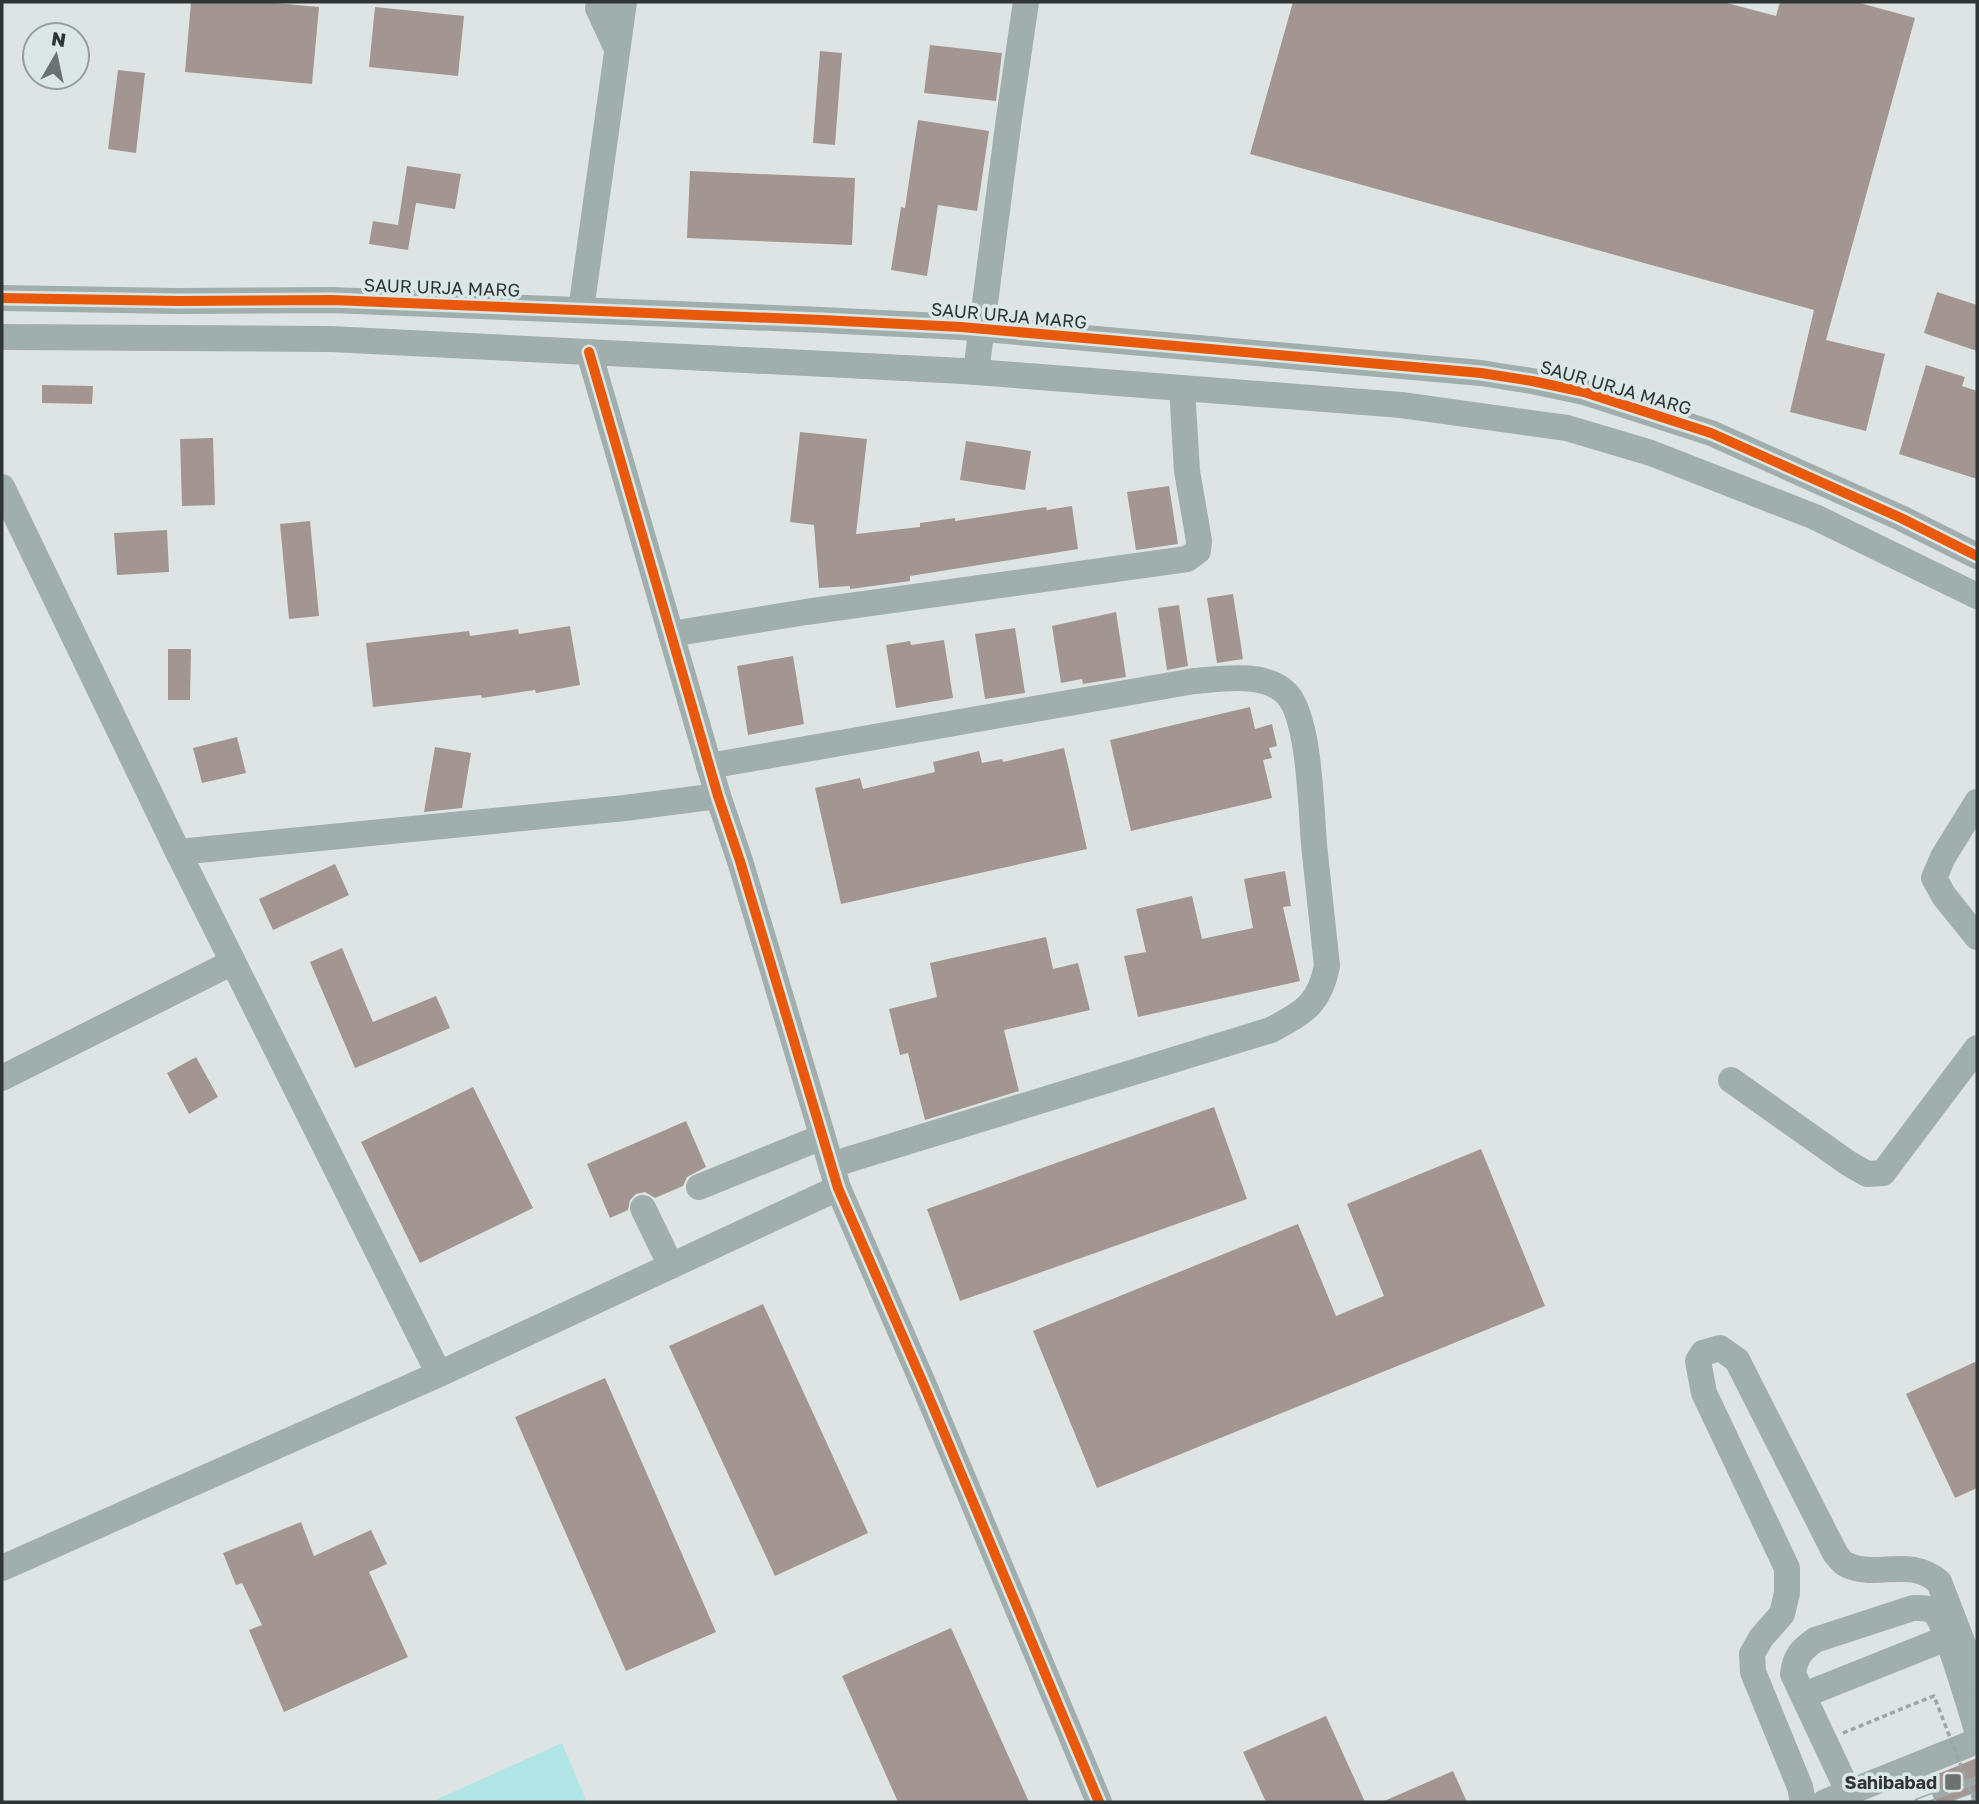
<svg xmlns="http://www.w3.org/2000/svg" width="1979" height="1804" font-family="'Golos Text',sans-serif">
<rect width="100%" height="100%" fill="#dee4e4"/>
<polygon fill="#b2e5e6" points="562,1743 587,1802 431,1802"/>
<g fill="#a39690">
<polygon points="191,2 265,2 319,7 312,84 185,72"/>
<polygon points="1293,2 1723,2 1776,16 1780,2 1856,2 1915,18 1826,340 1885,354 1866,431 1790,412 1814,310 1250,154"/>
<polygon points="375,7 464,16 458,76 369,67"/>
<polygon points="930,45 1002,53 996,101 924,93"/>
<polygon points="820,51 842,53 835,145 813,143"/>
<polygon points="118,70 145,73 136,153 108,149"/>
<polygon points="918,120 989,131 977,211 938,205 927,276 891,270 901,207 905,208"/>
<polygon points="407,166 461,174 455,209 416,203 408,250 369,244 373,221 398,225"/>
<polygon points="690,171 855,178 852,245 687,238"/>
<polygon points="1937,292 1977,305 1977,351 1924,333"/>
<polygon points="1926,365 1965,377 1962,386 1977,391 1977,479 1899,454"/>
<polygon points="42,385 93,386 92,404 42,403"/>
<polygon points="800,432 867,439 856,534 920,527 920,523 955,518 955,521 1046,507 1047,510 1072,506 1078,549 910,576 910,581 850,589 850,586 819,588 814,525 790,522"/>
<polygon points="213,438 215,505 182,506 180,439"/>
<polygon points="966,441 1031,451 1025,490 960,480"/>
<polygon points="1169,486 1178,544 1136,550 1127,492"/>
<polygon points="310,521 319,616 289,619 280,524"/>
<polygon points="167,530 169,572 117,575 114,533"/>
<polygon points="1233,594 1243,659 1217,663 1207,598"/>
<polygon points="1179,605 1188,666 1167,670 1158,608"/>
<polygon points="1116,612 1126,677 1083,684 1082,679 1061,683 1052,626"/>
<polygon points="570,626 580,685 536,693 535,690 482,698 481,695 373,707 366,643 469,631 470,636 518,629 519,634"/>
<polygon points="1015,628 1025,693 985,699 975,634"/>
<polygon points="944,640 953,698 896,708 886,645 910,641 911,645"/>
<polygon points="168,649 191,649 190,700 168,700"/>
<polygon points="793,656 804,724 748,735 737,666"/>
<polygon points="1250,707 1255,729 1272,724 1277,746 1269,748 1272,758 1263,760 1272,798 1131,831 1110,740"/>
<polygon points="237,737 246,773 202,783 193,748"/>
<polygon points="435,747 471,753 462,808 424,812"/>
<polygon points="1064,748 1087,849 841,904 815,788 860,778 863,789 935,772 933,762 979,751 982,763 1002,759 1003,762"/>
<polygon points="335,864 349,895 273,930 259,899"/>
<polygon points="1285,871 1291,906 1283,907 1300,981 1138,1017 1124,956 1146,952 1136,909 1192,896 1202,939 1253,928 1244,879"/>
<polygon points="1046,937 1053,969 1078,963 1090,1010 1004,1030 1019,1091 925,1120 908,1053 900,1055 889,1009 937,997 930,963"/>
<polygon points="342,948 373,1022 436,996 450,1028 355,1068 310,962"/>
<polygon points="196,1057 218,1097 189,1114 167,1073"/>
<polygon points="473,1087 533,1208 420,1263 361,1142"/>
<polygon points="1214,1107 1247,1199 960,1301 927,1209"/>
<polygon points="686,1121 706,1167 687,1177 683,1186 655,1198 645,1192 636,1194 630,1200 628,1210 610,1218 587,1164"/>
<polygon points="1481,1149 1545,1306 1097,1488 1033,1331 1298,1224 1336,1316 1384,1296 1347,1204"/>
<polygon points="763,1304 868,1533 775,1576 669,1346"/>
<polygon points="1977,1361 1977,1488 1955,1498 1906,1394"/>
<polygon points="605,1378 716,1632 626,1671 515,1417"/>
<polygon points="301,1522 314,1556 371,1530 387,1564 369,1572 408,1657 284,1712 249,1630 262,1625 242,1583 236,1585 223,1553"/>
<polygon points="951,1628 1029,1802 898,1802 842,1676"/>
<polygon points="1326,1716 1365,1802 1266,1802 1243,1752"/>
<polygon points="1977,1758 1977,1802 1937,1802 1928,1778"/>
<polygon points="1453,1771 1467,1802 1382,1802"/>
</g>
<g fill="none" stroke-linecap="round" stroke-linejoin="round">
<polyline stroke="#9ba6a7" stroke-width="3.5" stroke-dasharray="5 3.5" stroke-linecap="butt" points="1843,1733 1906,1707"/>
<g stroke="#a0aeae" stroke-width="26">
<polyline points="599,2 598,8 617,49"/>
<polyline points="2,298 178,301 332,300 822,320 961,327 1481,373 1532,381 1584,392 1711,433 1901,518 1977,556"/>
<polyline points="581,310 624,2"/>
<polyline points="2,337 331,339 963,371 1401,405 1567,428 1651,453 1815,517 1977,596"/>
<polyline points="589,352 718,796 740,861 838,1188 926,1390 1099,1802"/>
<polyline points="976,372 1009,118 1026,2"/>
<polyline points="2,487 178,852 439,1374"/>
<polyline points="671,634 806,612 1187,559 1198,551 1199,541 1187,471 1182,388"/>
<path d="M709,766L1194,681C1222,679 1265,671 1287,694C1310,719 1311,810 1314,844C1318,885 1323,926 1327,966C1319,1005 1304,1012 1271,1030L831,1165"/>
<polyline points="1977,802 1943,857 1934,878 1944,896 1977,937"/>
<polyline points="178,852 625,808 718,796"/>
<polyline points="2,1078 233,962"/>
<polyline points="1731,1080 1848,1163 1867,1174 1883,1173 1977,1048"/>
<polyline points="699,1187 822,1137"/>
<polyline points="643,1208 671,1266"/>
<polyline points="2,1568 439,1374 838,1188"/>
<polyline points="1804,1695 1947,1638"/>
<path d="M1848,1791L1793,1674C1795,1657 1801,1650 1815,1640L1913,1608C1920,1608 1928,1607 1934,1612C1945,1621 1971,1711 1977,1730"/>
<path d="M1803,1802L1800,1787L1753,1672L1752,1654L1761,1638L1782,1614L1787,1593V1568L1704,1393L1698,1361L1703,1353L1720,1348L1737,1360L1835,1553C1838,1557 1842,1563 1847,1565C1877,1579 1910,1556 1939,1582L1977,1680"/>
<polyline points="1825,1802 1977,1741"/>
</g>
<g stroke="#a0a9a9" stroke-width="8">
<g id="rail">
<polyline points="1918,1802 1977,1780"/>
<polyline points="1957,1802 1977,1795"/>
</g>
</g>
<use href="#rail" stroke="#dbe7e7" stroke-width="5" stroke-dasharray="16" stroke-linecap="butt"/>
<polyline stroke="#9ba6a7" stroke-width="3.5" stroke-dasharray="5 3.5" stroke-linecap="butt" points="1906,1707 1934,1696 1975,1802"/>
<g stroke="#dbe7e7" stroke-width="15">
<g id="cycleway">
<polyline points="2,298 178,301 332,300 822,320 961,327 1481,373 1532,381 1584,392 1711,433 1901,518 1977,556"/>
<polyline points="589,352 718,796 740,861 838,1188 926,1390 1099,1802"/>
</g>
</g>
<use href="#cycleway" stroke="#e8590c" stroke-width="10"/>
</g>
<rect fill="#6c7272" stroke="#dbe7e7" stroke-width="2.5" x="1944" y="1773" width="18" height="18" rx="3.5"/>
<g text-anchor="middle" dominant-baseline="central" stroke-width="7" stroke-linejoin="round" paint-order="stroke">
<g font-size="18" fill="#2f3434" stroke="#dbe7e7">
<text transform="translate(442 287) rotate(2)">SAUR URJA MARG</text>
<text transform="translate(1009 315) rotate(5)">SAUR URJA MARG</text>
<text transform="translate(1616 387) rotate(16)">SAUR URJA MARG</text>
</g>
<g font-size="18" font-weight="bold" fill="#2f3434" stroke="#dbe7e7" text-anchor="end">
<text x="1937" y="1782">Sahibabad</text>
</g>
</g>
<rect width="1979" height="1804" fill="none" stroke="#2f3434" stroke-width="7"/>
<g transform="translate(56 56) rotate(9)"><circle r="33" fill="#dbe7e7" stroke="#969f9f" stroke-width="2"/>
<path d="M0-5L12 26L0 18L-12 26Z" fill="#6c7272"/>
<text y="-10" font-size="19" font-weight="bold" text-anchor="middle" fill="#2f3434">N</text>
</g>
</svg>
